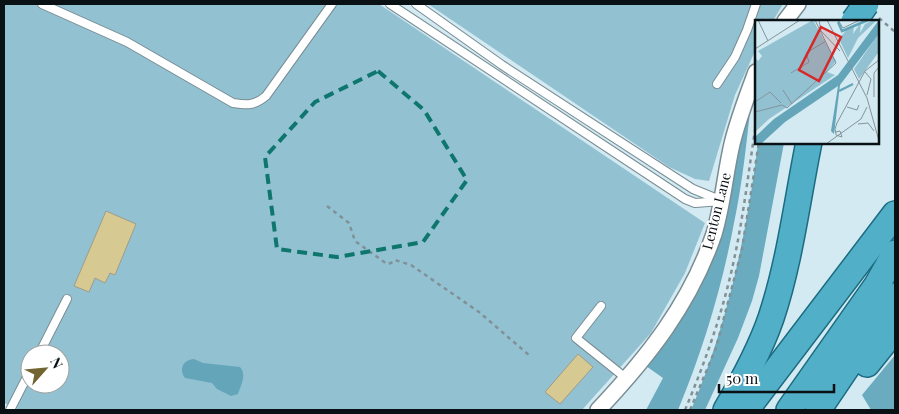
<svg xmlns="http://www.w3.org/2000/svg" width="899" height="414" font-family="'Playfair Display',serif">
<rect width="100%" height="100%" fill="#d3eaf2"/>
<g fill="#92c2d2" fill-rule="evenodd">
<path d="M4,4H379L705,223L685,273L651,333L582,410H20L4,403ZM30,354H60V384H30Z"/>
<polygon points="428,4 783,4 773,21 756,21 756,49 735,95 709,181 695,179 669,167"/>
</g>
<g fill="#6aabbf">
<path d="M752,94C747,137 743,181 734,223C722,287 703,350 678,410H646L663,378L646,366L661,348L728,184Z"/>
<path d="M758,143H784L759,276L752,301L738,338L705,410H691C727,326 747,234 758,143Z"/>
<polygon points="895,355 895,410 871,410 862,395"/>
</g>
<path fill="#64a5ba" d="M194,359L203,363L240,367C247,375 241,385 238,394L231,396L217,389L212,383L185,378C179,370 182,360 194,359Z"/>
<g fill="#d7c992" stroke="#a09b89">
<polygon points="106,211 136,224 115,275 110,273 105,283 95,278 89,292 74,286"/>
<polygon points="578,354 593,367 560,404 545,392"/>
</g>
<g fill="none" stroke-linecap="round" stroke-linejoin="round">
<g stroke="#788d94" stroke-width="10">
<g id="service">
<path d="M42,4L127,42L233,103C247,105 254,106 266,96L332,4"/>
<polyline points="390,4 685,199 695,203 722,201"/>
<polyline points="416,4 502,65 693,189 720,200"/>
<polyline points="717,84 735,57 747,30 756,4"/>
<polyline points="601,306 576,338 627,379"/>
<polyline points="39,354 67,299"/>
<polyline points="10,410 30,371"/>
</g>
</g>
<g stroke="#788d94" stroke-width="18">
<g id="minor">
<polyline points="785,21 798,4"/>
<path d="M598,410C648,357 690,304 714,234C723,204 725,174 732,144C738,119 747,96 756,72"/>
</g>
</g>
<g stroke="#1c6b80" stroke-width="28">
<g id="trunk">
<polyline points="867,364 895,329"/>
<path d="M726,410C743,381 760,350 771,318C790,261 797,201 809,142"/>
<polyline points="746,410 895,214"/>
<polyline points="789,410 877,285 895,253"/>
<polyline points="818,410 895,296"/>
</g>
</g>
<g stroke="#809197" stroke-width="2.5" stroke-dasharray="4 4" stroke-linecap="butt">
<polyline points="879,18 895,32"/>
<polyline points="327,206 349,223 355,241 387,264 391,263 395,260 411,265 479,312 530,356"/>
<path d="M685,410C706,360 724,309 735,255C744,212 749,168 756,124"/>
<polyline points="690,410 716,348 742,249 759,142"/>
</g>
<use href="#service" stroke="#fff" stroke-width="8"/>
<use href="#minor" stroke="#fff" stroke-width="15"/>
<use href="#trunk" stroke="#52afc8" stroke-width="25"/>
<g stroke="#1c6b80" stroke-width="28" stroke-linecap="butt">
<polyline id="trunk-bridge" points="854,21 866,4"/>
</g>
<use href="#trunk-bridge" stroke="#52afc8" stroke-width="25"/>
</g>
<path fill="none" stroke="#0f766e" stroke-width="4" stroke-dasharray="10 6" stroke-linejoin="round" d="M378,71L424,110L467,180L423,242L337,257L277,249L265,157L315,102Z"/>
<g text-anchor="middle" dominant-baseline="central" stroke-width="4" stroke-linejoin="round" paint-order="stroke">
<g font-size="14" fill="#0a1114" stroke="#fff">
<text transform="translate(716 211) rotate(-76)">Lenton Lane</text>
</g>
</g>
<g transform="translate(755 20)">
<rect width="124" height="124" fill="#d3eaf2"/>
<path d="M58,0L81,41L72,52L80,55L14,99L0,112V37L3,41L7,36L3,31ZM118,0H122L103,18L93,38L84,19L92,9L99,6L98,14L106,2L105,13L110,4ZM124,13L123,33L104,59L99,49Z" fill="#92c2d2"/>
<path d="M124,0L123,15L85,65L79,114L76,111L83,66L30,102L6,124H0V117L19,99L83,55Z" fill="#64a5ba"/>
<path fill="none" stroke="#64a5ba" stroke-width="2.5" d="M83,2L87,11L113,0M84,71L98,64"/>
<path fill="none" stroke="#839399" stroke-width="1" d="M3,0L13,21M64,0L66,11L85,31M72,0L112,78L124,121M83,0L88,8L105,0M0,29L45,0M51,33L71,21M110,52L116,59L112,75M36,53L54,42L51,33M28,70L37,84M119,77V53L124,47M0,82L15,72L26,83M92,87L102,90L104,85M0,92L27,85L32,88L81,43L60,0M103,104L113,103L119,111M81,112L85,111L87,117L81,115V114L80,109L82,103L110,51L124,40M71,124L106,99L112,87"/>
<path fill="#d62828" fill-opacity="0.15" stroke="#d62828" stroke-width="2.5" d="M66,7L86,17L64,61L44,50Z"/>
<rect width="124" height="124" fill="none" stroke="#0a1114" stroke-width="2.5"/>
</g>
<rect width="899" height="414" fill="none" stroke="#0a1114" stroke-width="10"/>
<g transform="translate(45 369) rotate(63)"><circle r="24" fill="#ffffff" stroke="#9da0a1"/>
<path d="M0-4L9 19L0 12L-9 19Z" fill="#726532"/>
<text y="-8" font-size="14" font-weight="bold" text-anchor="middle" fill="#0a1114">N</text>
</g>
<path d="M719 384v8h115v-8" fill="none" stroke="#0a1114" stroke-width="2.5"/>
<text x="726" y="384" font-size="15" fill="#0a1114" stroke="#ffffff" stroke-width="4" paint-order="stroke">50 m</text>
</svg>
